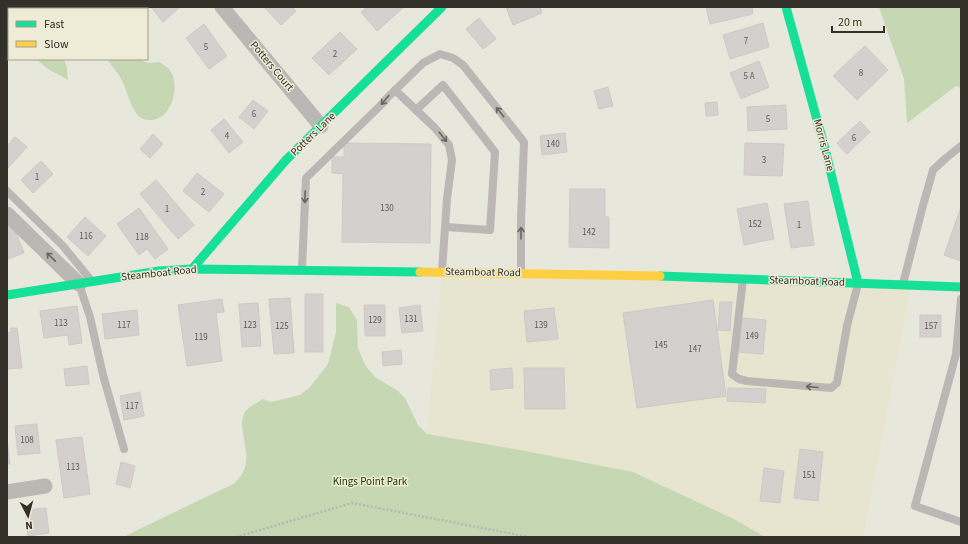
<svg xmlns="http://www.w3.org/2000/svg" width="968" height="544" font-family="'Source Sans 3',sans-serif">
<rect width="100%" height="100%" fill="#e8e7dc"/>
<polygon fill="#e7e4cf" points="442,272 911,285 863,537 765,537 736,520 633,472 520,450 427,434"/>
<g fill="#c6d8b3">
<polygon points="7,7 33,7 32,9 9,9 9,44 7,43"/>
<polygon points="879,7 961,7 961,88 956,86 907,123 904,79"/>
<polygon points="36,59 64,59 67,68 68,80 48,69"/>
<path d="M107,59H138L148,63L159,62C162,64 166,66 169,69C181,83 173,117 153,120C149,120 144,120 141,118C129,108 128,90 120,77C116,71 111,65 107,59Z"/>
<path d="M336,303L349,307L357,320L358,348L365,365L375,377L398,391L405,398L418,425L427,434L520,450L633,472L736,520L765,537H123L235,483C238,479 242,475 244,470C252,452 236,428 245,412C249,406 257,403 263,399L271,402L300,395L310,387L328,364L336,332Z"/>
</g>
<g fill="#d4d0cd" stroke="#cec9c7">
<polygon points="151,7 180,7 163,22"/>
<polygon points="264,7 292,7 296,11 281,25"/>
<polygon points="367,7 404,7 377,31 361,12"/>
<polygon points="506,7 540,7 542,13 513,25"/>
<polygon points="706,7 752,7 753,14 710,24"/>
<polygon points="479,18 496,39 483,49 466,29"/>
<polygon points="763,23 769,47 730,59 723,35"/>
<polygon points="204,24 227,56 209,69 186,38"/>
<polygon points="340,32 357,49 329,75 312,58"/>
<polygon points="865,46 888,70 857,100 833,76"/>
<polygon points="759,61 769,87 741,99 730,73"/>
<polygon points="608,87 613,106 599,109 594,91"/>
<polygon points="253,100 268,111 254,129 239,117"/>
<polygon points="717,102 718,115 706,116 705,103"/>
<polygon points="786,105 787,129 748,131 747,107"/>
<polygon points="224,119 243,142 229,153 211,130"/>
<polygon points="860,121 870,132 847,154 837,143"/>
<polygon points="565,133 567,152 542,155 540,136"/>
<polygon points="153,134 163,144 150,158 140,149"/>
<polygon points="15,137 27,147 7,169 7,146"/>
<polygon points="344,143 431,144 430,243 342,242 343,174 332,173 332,157 344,157"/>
<polygon points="745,143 784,144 782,176 744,175"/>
<polygon points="41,161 53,174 33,193 21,180"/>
<polygon points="197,173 224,194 209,212 183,191"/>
<polygon points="156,180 194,225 178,239 140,194"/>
<polygon points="570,189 605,189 605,217 609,217 609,248 569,247"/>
<polygon points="808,201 814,245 791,248 784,204"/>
<polygon points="767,203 774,239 744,245 737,209"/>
<polygon points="961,207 961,261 944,255"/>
<polygon points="139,208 168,249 155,259 147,249 139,255 117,224"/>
<polygon points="85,217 106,236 88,256 67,237"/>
<polygon points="11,221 24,253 8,259 7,223"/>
<rect x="305" y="294" width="18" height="58"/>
<polygon points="290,298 294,353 274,354 269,299"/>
<polygon points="222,299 224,312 216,313 222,361 187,366 178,305"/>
<polygon points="713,300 726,396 637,408 623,313"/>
<polygon points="720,302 732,302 730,331 718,330"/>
<polygon points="258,303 261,346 242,347 239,304"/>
<polygon points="364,305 385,305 385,336 365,336"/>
<polygon points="420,305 423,331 402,333 399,308"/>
<polygon points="77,306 82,343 69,345 68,335 44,338 40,311"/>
<polygon points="554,308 558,339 527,342 524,311"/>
<polygon points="137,310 139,335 105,339 102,314"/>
<rect x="920" y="315" width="21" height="22"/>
<polygon points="741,318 766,320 763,354 738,352"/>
<polygon points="11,328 17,328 22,368 7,369 7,333 11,332"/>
<polygon points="401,350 402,364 383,366 382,352"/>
<polygon points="87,366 89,384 66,386 64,369"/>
<polygon points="512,368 513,388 491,390 490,370"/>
<polygon points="524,368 564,368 565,409 525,409"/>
<polygon points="728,388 766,389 765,403 727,401"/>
<polygon points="140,392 144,416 124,420 120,396"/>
<polygon points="37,424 40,453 18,455 15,426"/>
<polygon points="82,437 90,494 64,498 56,440"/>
<polygon points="7,440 10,464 7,464"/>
<polygon points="800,449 823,452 818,501 794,498"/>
<polygon points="121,462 135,466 130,488 116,484"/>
<polygon points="764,468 784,471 780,503 760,501"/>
<polygon points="46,508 49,533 28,536 25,510"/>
</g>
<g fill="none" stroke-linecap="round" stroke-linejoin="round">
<polyline stroke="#b8b7b2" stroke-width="2.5" stroke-dasharray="2 2" stroke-linecap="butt" points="236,537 352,503 529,537"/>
<g stroke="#bab7b4" stroke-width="8">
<polyline points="395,90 435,128 449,145 452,160 447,199 442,271"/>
<polyline points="416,110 443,85 495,152 490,230 446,227"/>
<polyline points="7,191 63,246 90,279"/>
<polyline points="302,269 306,178 384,102 387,98 423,63 440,54 453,58 463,65 524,142 521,220 521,272"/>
<polyline points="743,279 732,374 739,379 747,381 831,388 837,383 847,326 858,284"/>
<polyline points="79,284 90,317 103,375 124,449"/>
<polyline points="903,284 922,209 933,170 946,158 961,146"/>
<polyline points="961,299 956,354 915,506 961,522"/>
</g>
<g stroke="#bab7b4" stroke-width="15">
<polyline points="222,7 321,126"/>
<polyline points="7,214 79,284"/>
<polyline points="7,492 45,486"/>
</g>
<g stroke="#16e098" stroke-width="9">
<polyline points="786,7 825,149 858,283"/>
<polyline points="192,269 286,160 442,7"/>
<polyline points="660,276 961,287"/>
<polyline points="7,295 159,271 192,269 420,272"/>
</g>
<polyline stroke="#ffcf43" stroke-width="9" points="420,272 660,276"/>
</g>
<defs><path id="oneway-shaft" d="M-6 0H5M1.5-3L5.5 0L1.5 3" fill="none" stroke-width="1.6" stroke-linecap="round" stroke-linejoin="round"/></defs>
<g stroke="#686660">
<use href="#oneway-shaft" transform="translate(385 100) rotate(130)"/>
<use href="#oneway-shaft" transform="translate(500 112) rotate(-129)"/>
<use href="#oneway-shaft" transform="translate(443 137) rotate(52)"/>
<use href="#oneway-shaft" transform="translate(305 197) rotate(92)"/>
<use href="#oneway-shaft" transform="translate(521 233) rotate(-90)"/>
<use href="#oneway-shaft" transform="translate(51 257) rotate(-136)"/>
<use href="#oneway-shaft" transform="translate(812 387) rotate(-175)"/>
</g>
<g text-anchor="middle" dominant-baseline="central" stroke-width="3" stroke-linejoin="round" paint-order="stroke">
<g font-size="9" fill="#5c5a53">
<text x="746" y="41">7</text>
<text x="206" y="47">5</text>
<text x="335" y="54">2</text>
<text x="861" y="73">8</text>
<text x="749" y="76">5 A</text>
<text x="254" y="114">6</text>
<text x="768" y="119">5</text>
<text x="227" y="136">4</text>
<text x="854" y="138">6</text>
<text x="553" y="144">140</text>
<text x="764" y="160">3</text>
<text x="37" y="177">1</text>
<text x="203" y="192">2</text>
<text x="387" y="208">130</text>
<text x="167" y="209">1</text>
<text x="755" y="224">152</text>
<text x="799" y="225">1</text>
<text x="589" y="232">142</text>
<text x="86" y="236">116</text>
<text x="142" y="237">118</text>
<text x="411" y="319">131</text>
<text x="375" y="320">129</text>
<text x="61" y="323">113</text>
<text x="124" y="325">117</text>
<text x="250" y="325">123</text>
<text x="541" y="325">139</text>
<text x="282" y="326">125</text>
<text x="931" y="326">157</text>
<text x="752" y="336">149</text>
<text x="201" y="337">119</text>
<text x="661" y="345">145</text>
<text x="695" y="349">147</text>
<text x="132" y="406">117</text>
<text x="27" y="440">108</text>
<text x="73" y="467">113</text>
<text x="809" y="475">151</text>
</g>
<g font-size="11" fill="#323028" stroke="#eeebd6">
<text transform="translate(272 66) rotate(50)">Potters Court</text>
<text transform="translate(313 134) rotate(-44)">Potters Lane</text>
<text transform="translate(824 145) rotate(75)">Morris Lane</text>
<text transform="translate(483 272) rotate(1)">Steamboat Road</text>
<text transform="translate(159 273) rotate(-6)">Steamboat Road</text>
<text transform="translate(807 281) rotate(2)">Steamboat Road</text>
</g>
<g font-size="11" fill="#203c00" stroke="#eeebd6">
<text x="370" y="481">Kings Point Park</text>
</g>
</g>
<rect width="968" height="544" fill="none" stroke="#323028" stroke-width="16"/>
<rect x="8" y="8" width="140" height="52" fill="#eeebd6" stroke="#a3a090"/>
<rect x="16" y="21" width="20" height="6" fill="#16e098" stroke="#a3a090"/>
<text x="44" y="28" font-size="12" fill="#323028">Fast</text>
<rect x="16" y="41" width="20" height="6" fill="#ffcf43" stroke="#a3a090"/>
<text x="44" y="48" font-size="12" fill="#323028">Slow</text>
<g transform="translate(28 516) rotate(174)" stroke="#eeebd6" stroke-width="3" paint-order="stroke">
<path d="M0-3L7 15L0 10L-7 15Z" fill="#323028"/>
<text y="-6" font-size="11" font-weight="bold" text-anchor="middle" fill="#323028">N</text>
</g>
<path d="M832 26v6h52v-6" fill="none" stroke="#323028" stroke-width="2"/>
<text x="838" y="26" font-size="12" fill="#323028" stroke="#eeebd6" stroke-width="3" paint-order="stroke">20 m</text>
</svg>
